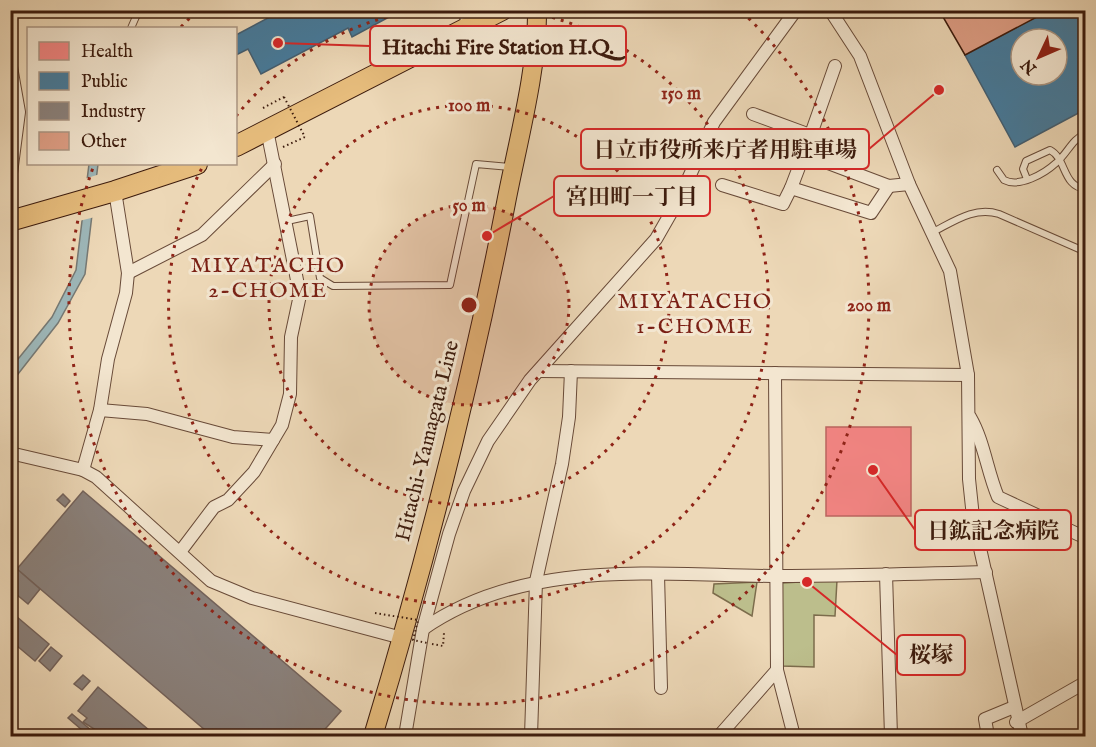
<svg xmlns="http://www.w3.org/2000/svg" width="1096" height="747" font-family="'IM FELL English','Noto Serif JP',serif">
<rect width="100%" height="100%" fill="#edd8b7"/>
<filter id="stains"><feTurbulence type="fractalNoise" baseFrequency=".00333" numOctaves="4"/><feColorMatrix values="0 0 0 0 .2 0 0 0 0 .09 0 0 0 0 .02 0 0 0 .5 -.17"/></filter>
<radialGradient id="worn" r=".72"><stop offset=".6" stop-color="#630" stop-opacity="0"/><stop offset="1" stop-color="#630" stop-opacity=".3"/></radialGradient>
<g fill="#bcbe8c" stroke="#7c6c4c" stroke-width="1.5">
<polygon points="837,580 835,616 814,615 814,667 782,666 782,583"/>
<polygon points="757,582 752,616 713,593 714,584"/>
</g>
<polygon fill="#9db7b9" stroke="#767974" stroke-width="1.5" points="89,164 98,164 85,274 58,323 11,383 10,369 52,317 76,270"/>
<polygon fill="#edd8b7" points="100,174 95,217 79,221 84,179"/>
<rect fill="#f28482" stroke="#bb645f" stroke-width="1.5" x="826" y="427" width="85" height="89"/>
<g fill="#457b9d" stroke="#425e72" stroke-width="1.5" fill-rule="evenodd">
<polygon points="283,10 402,10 352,37 348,28 261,74 248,49 236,55 236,35"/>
<path d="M1050,10H1086V109L1015,147L965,55ZM1021,39H1057V75H1021Z"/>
</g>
<g fill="#8a817c" stroke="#73625b" stroke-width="1.5">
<polygon points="83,491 341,711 319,736 212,736 17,569"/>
<polygon points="63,494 70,501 65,507 57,500"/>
<polygon points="17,569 40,589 28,604 10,589 10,577"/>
<polygon points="10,611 49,644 35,661 10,640"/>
<polygon points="51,647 62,656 50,671 39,661"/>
<polygon points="83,675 90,681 82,690 74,684"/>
<polygon points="98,687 111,698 156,736 105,736 83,722 87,718 78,711"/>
<polygon points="72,714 98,736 89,736 68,718"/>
</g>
<polygon fill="#de9e85" stroke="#3c1b0d" stroke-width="1.5" points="939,10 1050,10 965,55"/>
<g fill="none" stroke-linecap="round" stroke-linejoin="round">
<g stroke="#684a38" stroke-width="8">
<g id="service">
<polyline points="131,28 139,10"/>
<path d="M997,170L1004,180C1019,188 1044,174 1056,163C1068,153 1071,140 1086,133"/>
<path d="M1027,179L1023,169L1026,161L1050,150C1067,159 1062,187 1086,189"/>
<polyline points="287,221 310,216 320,278 333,286 450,285 476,164 511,167"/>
<path d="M931,233C953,222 974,206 999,214L1086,252"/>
</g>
</g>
<g stroke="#684a38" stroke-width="14">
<g id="minor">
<polyline points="465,10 468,27"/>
<polyline points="830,10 860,56 909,184 950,271 968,375 969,479 973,517 1022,736"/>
<polyline points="10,61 19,112 10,181"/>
<polyline points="835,66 804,154 889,186 909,184"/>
<polyline points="753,114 810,135"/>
<polyline points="804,154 791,188 871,213 889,186"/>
<polyline points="722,185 783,204 791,188"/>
<polyline points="128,273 202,235 275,164"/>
<polyline points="539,371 968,375"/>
<polyline points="775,373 777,670 794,736"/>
<polyline points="100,410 147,414 233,437 273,440"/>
<path d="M970,417C984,441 987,471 998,497L1086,538"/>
<polyline points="10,453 83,470 96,477 211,581 252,598 402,638"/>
<polyline points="83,470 100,410 108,359 126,293 128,273 115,191"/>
<polyline points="180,552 214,507 228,500 254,472 282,425 290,394 291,337 300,295 267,130"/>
<polyline points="886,574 891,736"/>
<polyline points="658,575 661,688"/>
<path d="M423,629C525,558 655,575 772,576C843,576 915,574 986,572"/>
<polyline points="1016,722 1086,682"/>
<polyline points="405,736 423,629 449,534 464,491 488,441 530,380 656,239 680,197 714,122 796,10"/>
<polyline points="531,736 536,581 562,464 569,417 571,371"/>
<polyline points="719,736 777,670"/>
<polyline points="988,736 985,719 1014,707"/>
</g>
</g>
<g stroke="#3c1b0d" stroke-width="20">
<path id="primary" d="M373,736C426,561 471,383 506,203C517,145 538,68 537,10"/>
</g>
<g stroke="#3c1b0d" stroke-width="22">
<g id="trunk">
<polyline points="236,146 502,10"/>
<polyline points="10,221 115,191 197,164"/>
</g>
</g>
<g stroke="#3c1b0d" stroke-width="2" stroke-dasharray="1.5 3" stroke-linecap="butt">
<polyline points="263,108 284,97"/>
<polyline points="283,147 305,137"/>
<polyline points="432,644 443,646 444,633"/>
</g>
<use href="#service" stroke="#f3e6d0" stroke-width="6"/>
<use href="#minor" stroke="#f3e6d0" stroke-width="12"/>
<use href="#primary" stroke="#e6bc7c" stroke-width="18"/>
<use href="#trunk" stroke="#e6bc7c" stroke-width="20"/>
<g stroke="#3c1b0d" stroke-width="2" stroke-dasharray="1.5 3" stroke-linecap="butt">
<polyline points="284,97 305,137"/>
<polyline points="375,613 418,620 413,640 427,643"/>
</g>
</g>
<circle cx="469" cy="305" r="100" fill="#8f2418" fill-opacity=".12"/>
<g fill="none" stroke="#8f2418" stroke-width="3" stroke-dasharray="3 6">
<circle cx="469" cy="305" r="100"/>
<circle cx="469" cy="305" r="200"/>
<path d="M236 116A300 300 0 0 1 412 11M526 11A300 300 0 1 1 204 164"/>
<path d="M181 27A400 400 0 0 1 196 12M742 12A400 400 0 1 1 94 165"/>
</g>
<g text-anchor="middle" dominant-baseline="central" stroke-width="6" stroke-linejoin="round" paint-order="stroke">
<g font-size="21" fill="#3c1b0d" stroke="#f3e6d0">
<text transform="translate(428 441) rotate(-76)">Hitachi-Yamagata Line</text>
</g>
<g font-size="22" letter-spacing="1.5" fill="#7a1f14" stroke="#f3e6d0">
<text x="268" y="266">MIYATACHO<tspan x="268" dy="25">2-CHOME</tspan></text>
<text x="695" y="302">MIYATACHO<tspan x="695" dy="25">1-CHOME</tspan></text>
</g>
</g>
<circle cx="469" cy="305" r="9" fill="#8f2418" stroke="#f3e6d0" stroke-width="3"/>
<g font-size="18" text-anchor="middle" font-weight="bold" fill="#8f2418" stroke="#f3e6d0" stroke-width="6" stroke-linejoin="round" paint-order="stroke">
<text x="681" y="99">150 m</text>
<text x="469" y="111">100 m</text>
<text x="469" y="211">50 m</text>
<text x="869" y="311">200 m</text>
</g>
<path fill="none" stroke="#d62828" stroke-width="2" d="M278 43L370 46M939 90L869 149M487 236L554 196M873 470L915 530M807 582L897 655"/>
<g fill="#d62828" stroke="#f3e6d0" stroke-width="2">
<circle cx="278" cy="43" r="6"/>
<circle cx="939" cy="90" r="6"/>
<circle cx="487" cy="236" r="6"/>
<circle cx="873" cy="470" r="6"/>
<circle cx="807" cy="582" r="6"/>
</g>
<g fill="#f3e6d0" stroke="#d62828" stroke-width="2">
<rect x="370" y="26" width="256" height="40" rx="6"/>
<rect x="581" y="129" width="288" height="40" rx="6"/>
<rect x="554" y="176" width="156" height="40" rx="6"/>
<rect x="915" y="510" width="156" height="40" rx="6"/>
<rect x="897" y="635" width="68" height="40" rx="6"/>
</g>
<g font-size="22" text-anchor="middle" font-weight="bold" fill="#3c1b0d">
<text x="498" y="54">Hitachi Fire Station H.Q.</text>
<text x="725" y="157">日立市役所来庁者用駐車場</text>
<text x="632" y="204">宮田町一丁目</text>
<text x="993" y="538">日鉱記念病院</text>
<text x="931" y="662">桜塚</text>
</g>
<rect width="1096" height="747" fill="none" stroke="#edd8b7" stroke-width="36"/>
<rect x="12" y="12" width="1072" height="723" fill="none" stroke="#3c1b0d" stroke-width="3"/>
<rect x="18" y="18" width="1060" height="711" fill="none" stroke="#3c1b0d" stroke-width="1.5"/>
<rect x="27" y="27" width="210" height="138" fill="#f3e6d0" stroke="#aa9582" stroke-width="1.5"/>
<rect x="39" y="42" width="30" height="18" fill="#f28482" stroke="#aa9582" stroke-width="1.5"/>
<text x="81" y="57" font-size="18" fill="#3c1b0d">Health</text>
<rect x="39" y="72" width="30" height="18" fill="#457b9d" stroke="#aa9582" stroke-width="1.5"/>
<text x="81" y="87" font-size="18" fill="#3c1b0d">Public</text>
<rect x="39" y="102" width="30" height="18" fill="#8a817c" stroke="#aa9582" stroke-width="1.5"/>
<text x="81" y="117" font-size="18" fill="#3c1b0d">Industry</text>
<rect x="39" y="132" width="30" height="18" fill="#de9e85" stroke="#aa9582" stroke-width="1.5"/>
<text x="81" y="147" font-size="18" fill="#3c1b0d">Other</text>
<g transform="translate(1039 57) rotate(226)"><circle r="28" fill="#f3e6d0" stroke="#aa9582" stroke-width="1.5"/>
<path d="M0-4.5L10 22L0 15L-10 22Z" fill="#8f2418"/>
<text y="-9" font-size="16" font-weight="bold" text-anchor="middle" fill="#3c1b0d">N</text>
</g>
<rect width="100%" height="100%" filter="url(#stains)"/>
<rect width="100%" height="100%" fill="url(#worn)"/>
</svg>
